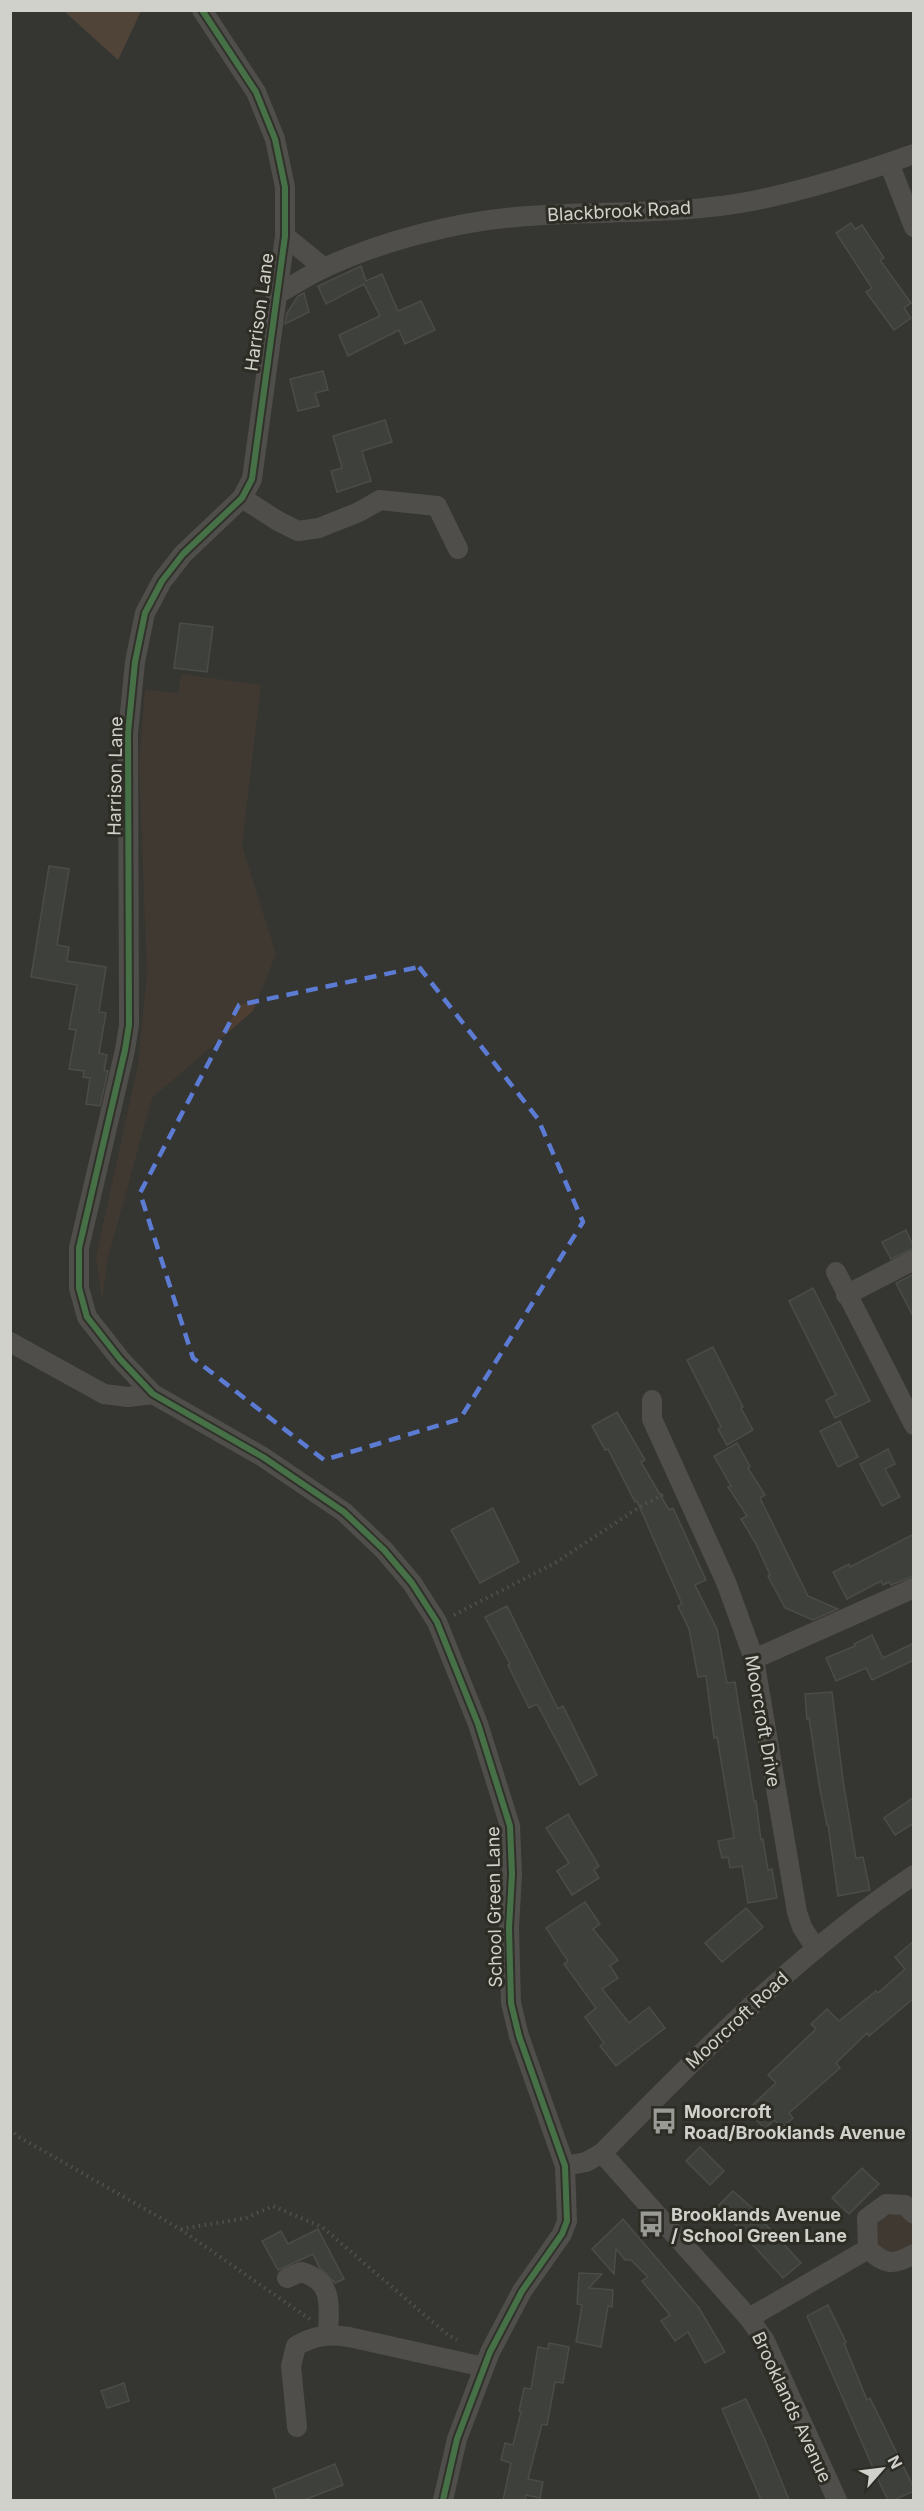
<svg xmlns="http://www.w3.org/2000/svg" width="924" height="2511" font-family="Inter,sans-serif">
<rect width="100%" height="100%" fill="#353531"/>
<g fill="#4e3e31">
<polygon points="181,674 261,685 242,845 276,954 253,1011 152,1098 107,1262 102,1303 96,1257 138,1064 147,974 139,762 145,690 178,693"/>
<circle cx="895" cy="2234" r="20"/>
</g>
<polygon fill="#725844" points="64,11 141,11 118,60"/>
<g fill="#4b4e47" stroke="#666864" stroke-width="1.5">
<polygon points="851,223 855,229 862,225 884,258 880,260 911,303 904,308 911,318 894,330 866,292 872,288 836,233"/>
<polygon points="361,266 366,281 382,274 398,311 421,301 435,330 405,344 399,330 348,356 339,335 380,316 364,284 326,304 318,286"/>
<polygon points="304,293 309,312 285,324 287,313 298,296"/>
<polygon points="323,371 328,390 315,393 319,406 298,411 290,379"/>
<polygon points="385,420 392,442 362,451 371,481 337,492 331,471 342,468 333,436"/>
<polygon points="180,623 213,627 207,672 174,668"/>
<polygon points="49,866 69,869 57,945 69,947 67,961 106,967 99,1012 106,1013 99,1053 107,1055 104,1070 108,1071 100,1106 86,1104 90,1078 83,1077 84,1071 69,1069 76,1030 69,1029 77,985 31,977"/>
<polygon points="906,1230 914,1248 891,1259 882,1242"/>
<polygon points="914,1274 914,1318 896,1283"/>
<polygon points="813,1288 870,1401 835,1418 826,1400 836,1395 789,1301"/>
<polygon points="713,1347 743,1407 741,1408 753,1430 727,1445 718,1429 721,1427 687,1360"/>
<polygon points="617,1412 645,1460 641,1462 669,1510 673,1508 706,1580 695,1585 717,1629 727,1683 735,1682 754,1801 756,1801 761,1840 763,1839 768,1870 772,1869 777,1898 748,1903 742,1866 730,1868 728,1857 722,1858 718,1841 734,1838 717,1737 714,1738 706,1676 698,1677 689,1629 678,1606 682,1604 637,1501 635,1502 608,1449 605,1450 592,1426"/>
<polygon points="840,1421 858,1457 838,1467 820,1431"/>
<polygon points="737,1443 750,1466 748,1468 765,1495 760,1498 808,1596 838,1609 813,1620 785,1608 768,1576 770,1575 756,1544 741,1519 747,1516 728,1487 731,1486 714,1456"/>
<polygon points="888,1449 895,1464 885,1469 900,1497 882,1506 860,1464"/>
<polygon points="493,1508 519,1562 480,1583 451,1530"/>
<polygon points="914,1534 914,1576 891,1585 889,1582 883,1585 881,1581 847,1599 833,1572 849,1564 850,1567"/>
<polygon points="507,1606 558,1709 563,1706 597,1775 580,1785 537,1704 529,1708 508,1665 510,1664 485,1617"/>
<polygon points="872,1635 883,1658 914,1643 914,1660 872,1680 866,1668 836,1681 826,1658 855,1646 854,1644"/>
<polygon points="832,1692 843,1780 856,1858 863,1857 870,1890 838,1896 828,1825 827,1825 819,1784 809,1718 807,1719 805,1694"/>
<polygon points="914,1797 914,1823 895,1835 884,1818"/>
<polygon points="568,1814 599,1866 594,1870 599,1878 572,1895 557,1871 569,1863 546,1828"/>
<polygon points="585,1902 600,1924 593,1929 618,1960 610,1966 618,1978 602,1989 629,2023 649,2007 665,2028 616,2066 600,2046 604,2043 585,2017 596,2008 564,1964 568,1961 546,1928"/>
<polygon points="746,1908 763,1927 722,1962 705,1943"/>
<polygon points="914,1941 914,1998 869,2036 867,2033 836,2063 840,2068 789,2113 793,2118 782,2128 774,2120 765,2129 747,2110 776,2083 768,2075 816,2029 811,2024 827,2009 839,2021 876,1991 878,1993 905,1969 895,1957"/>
<polygon points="700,2147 724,2171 710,2185 686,2161"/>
<polygon points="862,2168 879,2184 849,2214 832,2198"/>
<polygon points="733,2191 760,2215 759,2217 801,2263 783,2278 752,2244 754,2242 717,2207"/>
<polygon points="623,2219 699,2308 725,2352 705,2363 688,2332 675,2341 661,2321 670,2315 642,2281 648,2277 631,2260 625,2260 616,2249 614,2274 592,2249"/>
<polygon points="318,2229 344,2279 335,2283 319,2267 313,2254 278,2270 262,2241 281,2231 288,2244"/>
<polygon points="579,2273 602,2274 589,2288 613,2290 612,2307 608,2306 601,2347 576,2342 582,2305 577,2304"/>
<polygon points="828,2305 846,2342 844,2343 867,2400 870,2398 914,2488 914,2491 894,2500 888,2500 880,2484 807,2316"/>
<polygon points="549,2343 569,2347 563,2383 555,2382 547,2425 542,2424 528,2479 543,2482 540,2498 526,2495 525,2500 503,2500 511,2463 501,2460 505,2443 513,2445 521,2412 519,2411 524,2388 531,2389 538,2347 548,2349"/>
<polygon points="124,2383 129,2401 107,2408 101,2391"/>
<polygon points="746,2399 765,2440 789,2500 761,2500 722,2409"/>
<polygon points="335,2464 343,2485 304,2500 277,2500 273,2489"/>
</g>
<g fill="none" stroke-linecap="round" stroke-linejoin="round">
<g stroke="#73726e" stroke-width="4" stroke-dasharray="1.5 4.5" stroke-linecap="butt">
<polyline points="454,1615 555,1563 638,1508 666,1493"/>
<polyline points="10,2129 19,2137 180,2229 311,2320"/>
<polyline points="181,2229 246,2218 273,2206 322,2227 448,2335 457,2340"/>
</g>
<g stroke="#706d68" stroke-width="20">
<polyline points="202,10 256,92 275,139 285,187 285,236 252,479 242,498 183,554 162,581 145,613 135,662 128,733 129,1025 125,1050 79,1248 79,1288 87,1317 120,1359 153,1394 263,1457 344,1512 384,1550 412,1583 437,1622 478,1724 510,1826 512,1874 509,1928 511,2003 519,2036 565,2166 567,2221 562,2234 522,2291 490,2352 457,2439 443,2500"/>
<polyline points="889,163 914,227"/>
<polyline points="285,236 324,268"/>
<path d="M276,295C292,286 307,276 324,268C379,242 455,222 516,217C594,210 675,216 752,201C807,190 861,173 914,154"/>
<polyline points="242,498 278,521 298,531 319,528 359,512 380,500 437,506 458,549"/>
<polyline points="836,1272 914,1425"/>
<polyline points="846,1295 914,1260"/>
<polyline points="10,1342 104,1394 128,1397 153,1394"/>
<polyline points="652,1400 652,1419 726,1582 754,1659 797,1912 802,1927 816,1949"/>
<polyline points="754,1659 914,1588"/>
<polyline points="602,2153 749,2318 765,2341 837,2500"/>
<path d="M565,2166L586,2162L602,2153C700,2054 797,1953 914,1875"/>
<path d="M914,2214L905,2205L886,2204L867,2218L868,2249C886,2265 892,2266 914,2254"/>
<path d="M287,2278L301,2272C334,2281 329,2306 328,2334"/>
<polyline points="749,2318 868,2249"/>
<path d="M297,2427L291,2366L296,2346C315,2335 328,2334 349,2337L484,2367"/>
</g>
<g stroke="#2d2d25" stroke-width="10">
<polyline id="cycleway" points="202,10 256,92 275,139 285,187 285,236 252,479 242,498 183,554 162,581 145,613 135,662 128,733 129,1025 125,1050 79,1248 79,1288 87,1317 120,1359 153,1394 263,1457 344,1512 384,1550 412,1583 437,1622 478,1724 510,1826 512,1874 509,1928 511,2003 519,2036 565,2166 567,2221 562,2234 522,2291 490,2352 457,2439 443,2500"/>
</g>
<use href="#cycleway" stroke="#5cba63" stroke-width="6"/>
</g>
<path d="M0 0H924V2511H0ZM419,967L538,1119L583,1222L460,1419L324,1460L193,1358L140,1193L239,1005Z" fill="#353531" fill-opacity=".55" fill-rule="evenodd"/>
<path fill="none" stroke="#5c7cd4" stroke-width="4.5" stroke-dasharray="12 8" stroke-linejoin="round" d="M419,967L538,1119L583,1222L460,1419L324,1460L193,1358L140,1193L239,1005Z"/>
<defs>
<g id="bus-bare" transform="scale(2.07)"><path d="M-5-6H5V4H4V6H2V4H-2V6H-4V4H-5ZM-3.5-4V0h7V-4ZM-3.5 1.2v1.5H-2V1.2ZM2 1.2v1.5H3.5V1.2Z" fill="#9a9a96" stroke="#2d2d25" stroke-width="2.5" paint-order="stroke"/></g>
</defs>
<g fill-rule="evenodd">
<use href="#bus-bare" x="664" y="2121"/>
<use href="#bus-bare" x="651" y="2224"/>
</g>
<g text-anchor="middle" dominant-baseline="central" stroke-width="6" stroke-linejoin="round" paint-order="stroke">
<g font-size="18" fill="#d1d1cc" stroke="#2d2d25">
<text transform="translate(619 211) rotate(-3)">Blackbrook Road</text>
<text transform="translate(259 312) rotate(-82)">Harrison Lane</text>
<text transform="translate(115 776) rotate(-89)">Harrison Lane</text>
<text transform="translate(763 1721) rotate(80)">Moorcroft Drive</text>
<text transform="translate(494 1907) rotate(-91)">School Green Lane</text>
<text transform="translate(737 2020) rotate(-43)">Moorcroft Road</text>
<text transform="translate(792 2407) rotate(65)">Brooklands Avenue</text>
</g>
<g font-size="18" font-weight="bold" fill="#d1d1cc" stroke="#2d2d25" text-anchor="start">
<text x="684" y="2111">Moorcroft<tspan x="684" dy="21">Road/Brooklands Avenue</tspan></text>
<text x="671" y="2214">Brooklands Avenue<tspan x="671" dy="21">/ School Green Lane</tspan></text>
</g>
</g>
<rect width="924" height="2511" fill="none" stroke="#d1d1cc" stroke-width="24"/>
<g transform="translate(882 2469) rotate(62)" stroke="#2d2d25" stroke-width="4.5" paint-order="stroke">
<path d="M0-4.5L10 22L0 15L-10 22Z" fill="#d1d1cc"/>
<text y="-9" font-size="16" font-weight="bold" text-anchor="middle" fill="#d1d1cc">N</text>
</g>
</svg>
